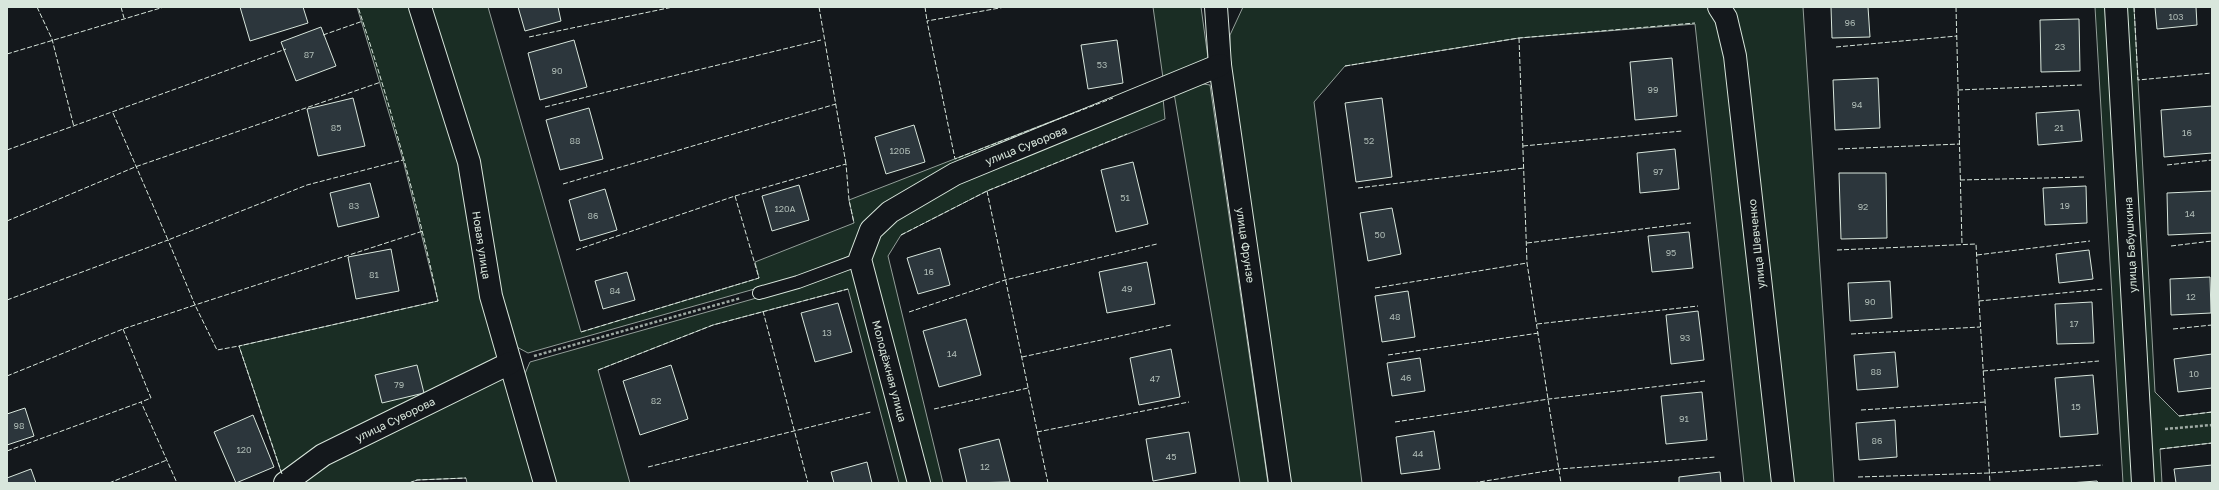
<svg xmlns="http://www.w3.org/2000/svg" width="2219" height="490" font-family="'Golos Text',sans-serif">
<rect width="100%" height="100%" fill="#14181c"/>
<g fill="#1a2d24" stroke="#939e99">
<polygon points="357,7 411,7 460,160 502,362 283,478 239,346 438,301 403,160"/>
<polygon points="430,7 488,7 581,332 759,278 755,262 854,223 849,200 1163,78 1153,7 1201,7 1208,58 1195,70 952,171 855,254 797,277 528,353 515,346"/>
<polygon points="1243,7 1713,7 1721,22 1776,483 1744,483 1695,24 1519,38 1345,66 1314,102 1362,483 1291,483 1230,64 1230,35"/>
<polygon points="1726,7 1803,7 1834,483 1790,483"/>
<polygon points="2095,7 2110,7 2135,483 2123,483"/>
<polygon points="2124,7 2134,7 2155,392 2179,416 2212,412 2212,443 2160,449 2162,483 2151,483"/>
<polygon points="1197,83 1210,85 1268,483 1240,483 1174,93"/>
<polygon points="1163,98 1165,119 987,191 901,235 888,256 943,483 926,483 868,259 877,233 956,183"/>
<polygon points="852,266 914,483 899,483 848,289 713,325 598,370 630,483 554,483 523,378 530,362 799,286"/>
<polygon points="505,373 537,483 467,483 466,478 417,480 409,483 295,483 327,459"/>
</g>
<g fill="#2c363c" stroke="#d8e6dc">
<polygon points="240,7 303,7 308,23 250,41"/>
<polygon points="518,7 558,7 561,21 525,31"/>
<polygon points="1831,7 1868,7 1870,37 1832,38"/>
<polygon points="2155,7 2196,7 2197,25 2157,29"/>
<polygon points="2079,19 2080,71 2041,72 2040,20"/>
<polygon points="321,27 336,66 296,81 281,42"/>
<polygon points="574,40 587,87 540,100 528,53"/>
<polygon points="1117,40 1123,83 1088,89 1081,45"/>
<polygon points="1672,58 1677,116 1635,120 1630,62"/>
<polygon points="1878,78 1880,128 1835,130 1833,80"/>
<polygon points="353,98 365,146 318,156 307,109"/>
<polygon points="1382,98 1392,177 1356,182 1345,103"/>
<polygon points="2212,106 2212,153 2164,157 2161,110"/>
<polygon points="589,108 603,159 560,170 546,120"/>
<polygon points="2079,110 2082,141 2038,145 2036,113"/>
<polygon points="914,125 925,162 886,174 875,137"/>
<polygon points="1675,149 1679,189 1640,193 1637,153"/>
<polygon points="1133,162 1148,224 1116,232 1101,170"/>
<polygon points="1839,173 1886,173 1887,238 1841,239"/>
<polygon points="370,183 379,217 338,227 330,193"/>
<polygon points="799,185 809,220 772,231 762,196"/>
<polygon points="2086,186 2087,223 2045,225 2043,188"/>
<polygon points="605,189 617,230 580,241 569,200"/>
<polygon points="2212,191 2212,233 2168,235 2167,193"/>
<polygon points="1392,208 1401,254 1368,261 1360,213"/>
<polygon points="1689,232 1693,268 1652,272 1648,236"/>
<polygon points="940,248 950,285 918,294 907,258"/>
<polygon points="391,249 399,291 356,299 348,257"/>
<polygon points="2089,250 2093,279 2059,283 2056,254"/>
<polygon points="1147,262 1155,304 1107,313 1099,272"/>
<polygon points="627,272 635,300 603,309 595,281"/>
<polygon points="2210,277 2211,313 2171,315 2170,279"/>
<polygon points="1890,281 1892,318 1850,321 1848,283"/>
<polygon points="1408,291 1415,337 1382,342 1375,296"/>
<polygon points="2092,302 2094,343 2057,344 2055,304"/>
<polygon points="838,303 852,352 815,362 801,313"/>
<polygon points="1698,311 1704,360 1671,364 1666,315"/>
<polygon points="966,319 981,375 939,387 923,331"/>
<polygon points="1171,349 1180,397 1139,405 1130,358"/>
<polygon points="1895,352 1898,387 1857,390 1854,355"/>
<polygon points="2212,354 2212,388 2178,392 2174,359"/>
<polygon points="1420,358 1425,391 1392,396 1387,363"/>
<polygon points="417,365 424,393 382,403 375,375"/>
<polygon points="671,365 688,419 640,435 623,381"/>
<polygon points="2093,375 2098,434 2060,437 2055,378"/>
<polygon points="1702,392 1707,440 1666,444 1661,396"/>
<polygon points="25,408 34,436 7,445 7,414"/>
<polygon points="253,415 274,467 236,483 214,432"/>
<polygon points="1895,420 1897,457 1859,460 1856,423"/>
<polygon points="1434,431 1440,469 1401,474 1396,437"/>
<polygon points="1189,432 1196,473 1153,481 1146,439"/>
<polygon points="999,439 1010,482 967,483 959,449"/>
<polygon points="867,462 872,483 834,483 831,472"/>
<polygon points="2212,465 2212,483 2176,483 2174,469"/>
<polygon points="31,469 36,483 7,483 7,478"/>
<polygon points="1720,472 1721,483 1679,483 1679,477"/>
<polygon points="2097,481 2098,483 2069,483"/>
</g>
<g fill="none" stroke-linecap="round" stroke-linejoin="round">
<g stroke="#d8e6dc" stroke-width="14">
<polyline id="lane" points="759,293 798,282 860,259"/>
</g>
<g stroke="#d8e6dc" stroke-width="24">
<g id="street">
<polyline points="420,7 469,162 491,296 545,483"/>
<polyline points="1216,7 1220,65 1280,483"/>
<polyline points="1719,7 1726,18 1735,56 1783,483"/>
<polyline points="2116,7 2143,483"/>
<polyline points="285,483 323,455 510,363"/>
<polyline points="919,483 860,259 871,230 890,212 955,174 1220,65"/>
</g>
</g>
<g stroke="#9da8a2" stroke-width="2.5" stroke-dasharray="3 2" stroke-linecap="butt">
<polyline points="534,356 741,298"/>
<polyline points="2165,429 2212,425"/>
</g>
<use href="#lane" stroke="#14181c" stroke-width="12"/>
<use href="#street" stroke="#14181c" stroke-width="22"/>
<g stroke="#d8e6dc" stroke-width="1" stroke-dasharray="5 2" stroke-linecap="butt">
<polyline points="37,7 52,39 74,127"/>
<polyline points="121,7 124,18"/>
<polyline points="819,7 846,164"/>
<polyline points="925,7 927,21"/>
<polyline points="1005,7 927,21 955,159 1113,98"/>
<polyline points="1956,7 1962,244"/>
<polyline points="2134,7 2138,80 2212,73"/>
<polyline points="323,35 363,21"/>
<polyline points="529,37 673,7"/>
<polyline points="1519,38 1527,263 1561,483"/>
<polyline points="1836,47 1957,36"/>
<polyline points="7,54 164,7"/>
<polyline points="1345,66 1519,38 1695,23"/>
<polyline points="1958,90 2082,85"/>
<polyline points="545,107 821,40"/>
<polyline points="113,113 168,240 307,185 403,160"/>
<polyline points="1523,146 1682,131"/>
<polyline points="1838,149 1960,144"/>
<polyline points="7,150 286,49"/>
<polyline points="2167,165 2212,160"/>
<polyline points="1960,180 2086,177"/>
<polyline points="563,184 836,104"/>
<polyline points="1358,188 1524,168"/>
<polyline points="987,191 1048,483"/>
<polyline points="735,196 846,164 849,200 854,223"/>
<polyline points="7,221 135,167 381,82"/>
<polyline points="901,235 987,191 1127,134"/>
<polyline points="1527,243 1691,223"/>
<polyline points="2171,246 2212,241"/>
<polyline points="576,250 735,196 759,278 581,332"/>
<polyline points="1837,250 1976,244 1979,301 2104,289"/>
<polyline points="1977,255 2090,241"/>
<polyline points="1375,288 1527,263"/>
<polyline points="7,300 168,240 195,305 423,231"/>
<polyline points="1979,301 1990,483"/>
<polyline points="763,311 808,483"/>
<polyline points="909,312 1005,280 1157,244"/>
<polyline points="1537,324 1698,306"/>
<polyline points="123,329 151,398 141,402"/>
<polyline points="2173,329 2212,325"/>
<polyline points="1851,334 1980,327"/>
<polyline points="1388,355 1539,333"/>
<polyline points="1022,357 1171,325"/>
<polyline points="598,370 713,325 848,289"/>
<polyline points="1983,371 2099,361"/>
<polyline points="7,376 123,329 195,305 217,350 239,346"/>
<polyline points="934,409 1028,388"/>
<polyline points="1861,410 1985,402"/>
<polyline points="2179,416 2212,412"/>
<polyline points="1395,422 1549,399 1705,381"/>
<polyline points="1037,432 1189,402"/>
<polyline points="2160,449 2212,443"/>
<polyline points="7,451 141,402 177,483"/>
<polyline points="648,467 871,412"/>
<path d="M282,474L239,346L438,301C417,202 390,103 358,7"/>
<polyline points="1858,477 1989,473 2103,465"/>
<polyline points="109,483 167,460"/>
<polyline points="409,483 417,480 466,478"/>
<polyline points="1473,483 1559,469 1716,457"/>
</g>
</g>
<g text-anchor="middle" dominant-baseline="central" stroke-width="3" stroke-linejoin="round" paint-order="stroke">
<g font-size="9" fill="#adbab4">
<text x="2176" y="16">103</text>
<text x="1850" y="22">96</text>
<text x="2060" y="46">23</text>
<text x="309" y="54">87</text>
<text x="1102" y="64">53</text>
<text x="557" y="70">90</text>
<text x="1653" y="89">99</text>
<text x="1857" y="104">94</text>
<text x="336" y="127">85</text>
<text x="2059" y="127">21</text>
<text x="2187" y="132">16</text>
<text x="575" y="140">88</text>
<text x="1369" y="140">52</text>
<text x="900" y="150">120Б</text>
<text x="1658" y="171">97</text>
<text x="1125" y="197">51</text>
<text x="354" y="205">83</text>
<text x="2065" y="205">19</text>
<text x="1863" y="206">92</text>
<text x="785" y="208">120А</text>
<text x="2190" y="213">14</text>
<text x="593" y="215">86</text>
<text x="1380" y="234">50</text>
<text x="1671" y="252">95</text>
<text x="929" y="271">16</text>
<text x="374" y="274">81</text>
<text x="1127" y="288">49</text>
<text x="615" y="290">84</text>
<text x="2191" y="296">12</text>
<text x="1870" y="301">90</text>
<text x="1395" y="316">48</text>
<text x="2074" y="323">17</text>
<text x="827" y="332">13</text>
<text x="1685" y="337">93</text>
<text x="952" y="353">14</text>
<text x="1876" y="371">88</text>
<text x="2194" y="373">10</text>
<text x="1406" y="377">46</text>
<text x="1155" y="378">47</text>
<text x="399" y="384">79</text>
<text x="656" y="400">82</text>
<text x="2076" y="406">15</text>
<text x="1684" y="418">91</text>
<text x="19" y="425">98</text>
<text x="1877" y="440">86</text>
<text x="244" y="449">120</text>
<text x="1418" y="453">44</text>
<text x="1171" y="456">45</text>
<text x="985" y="466">12</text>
</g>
<g font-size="11" fill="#d8e6dc" stroke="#14181c">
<text transform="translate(1026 145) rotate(-22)">улица Суворова</text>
<text transform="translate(1756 244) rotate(-96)">улица Шевченко</text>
<text transform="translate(482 245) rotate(81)">Новая улица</text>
<text transform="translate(1246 245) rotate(82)">улица Фрунзе</text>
<text transform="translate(2130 245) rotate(-93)">улица Бабушкина</text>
<text transform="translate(890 371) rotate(75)">Молодёжная улица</text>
<text transform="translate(395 419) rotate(-26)">улица Суворова</text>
</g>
</g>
<rect width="2219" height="490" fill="none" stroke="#d8e6dc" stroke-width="16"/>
</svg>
